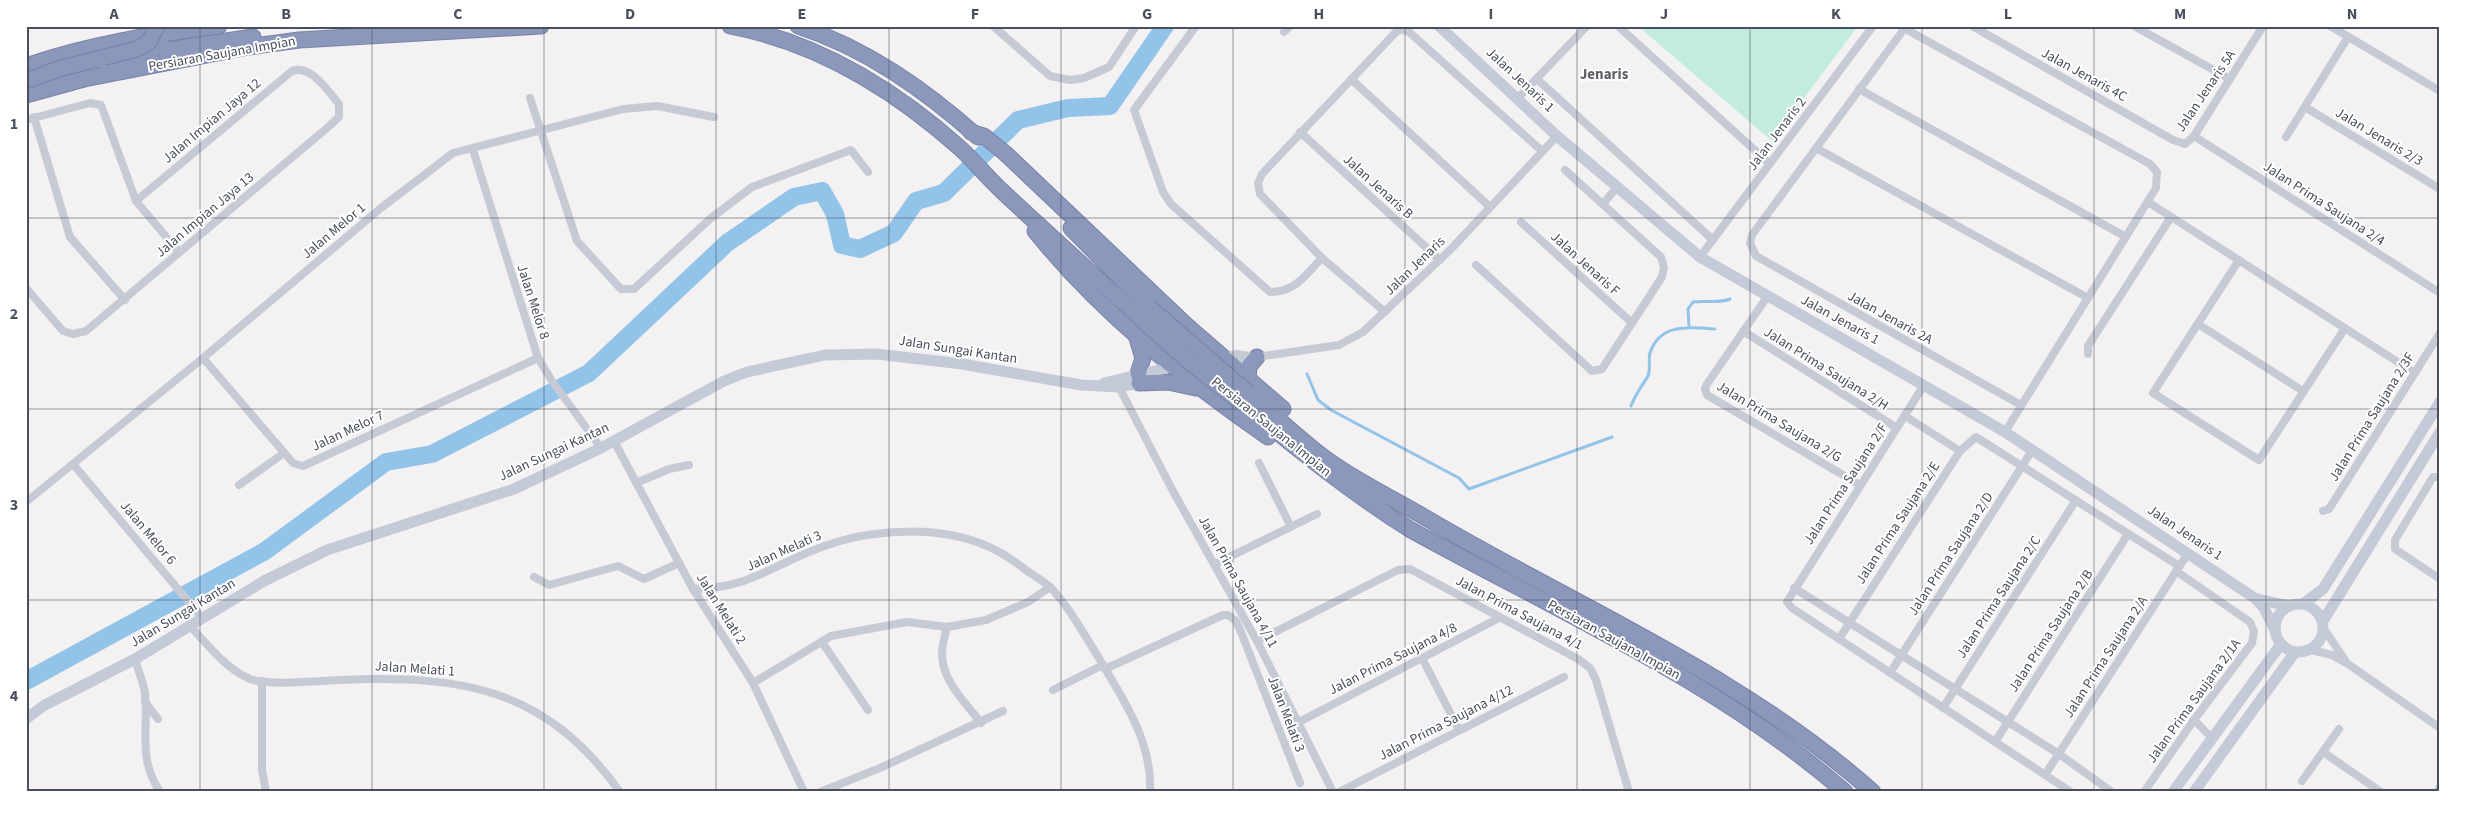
<svg xmlns="http://www.w3.org/2000/svg" width="2466" height="818" font-family="'Source Sans 3',sans-serif">
<rect width="100%" height="100%" fill="#f3f1f1"/>
<polygon fill="#c2eddc" points="1638,26 1858,26 1772,141"/>
<g fill="none" stroke-linecap="round" stroke-linejoin="round">
<g stroke="#92c3e8" stroke-width="3">
<path d="M1689,327L1688,309L1693,302C1706,300 1718,304 1730,299"/>
<polyline points="1307,374 1318,400 1331,410 1459,478 1469,489 1612,437"/>
<path d="M1631,406C1635,395 1642,386 1648,376C1651,368 1648,360 1650,353C1660,323 1689,327 1715,329"/>
</g>
<polyline stroke="#92c3e8" stroke-width="18" points="26,681 265,551 386,462 432,454 589,373 727,243 794,197 822,191 835,214 842,245 860,249 894,233 916,201 944,193 1018,120 1068,108 1110,106 1165,26"/>
<g stroke="#7783a8" stroke-width="17">
<g id="highway">
<path d="M730,26C817,42 895,90 961,149C975,162 988,178 1003,192C1048,234 1094,275 1139,317"/>
<path d="M798,26C866,48 925,90 978,137"/>
<polyline points="151,35 155,44 167,50 253,37"/>
<path d="M115,64C129,60 160,57 160,38"/>
<path d="M26,66C89,44 154,34 219,26"/>
<polyline points="26,95 84,79 248,47 299,40 541,26"/>
<polyline points="971,132 984,136 1006,154 1186,325 1283,409"/>
<polyline points="1071,228 1149,307"/>
<path d="M1035,231C1101,313 1182,377 1268,437"/>
<polyline points="1137,338 1143,358 1138,374"/>
<polyline points="1248,378 1249,366 1257,357"/>
<polyline points="1139,383 1168,382 1196,388"/>
<path d="M1247,392C1272,413 1296,436 1322,456C1353,480 1391,497 1426,518C1577,607 1740,674 1873,792"/>
<path d="M1239,401C1295,447 1350,492 1411,530C1558,611 1717,681 1845,792"/>
</g>
</g>
<g stroke="#c5cad4" stroke-width="8">
<polyline points="993,26 1050,76 1070,80 1084,78 1109,67 1136,26"/>
<path d="M1196,26L1134,110L1163,192L1171,204L1270,292C1296,292 1305,275 1322,258"/>
<polyline points="1618,26 1770,164"/>
<polyline points="1900,26 2150,164 2157,172 2156,188 2005,432"/>
<polyline points="1972,26 2173,140 2185,144 2194,136 2263,26"/>
<polyline points="2134,26 2230,79"/>
<polyline points="2330,26 2440,91"/>
<polyline points="1904,29 1752,235 1750,243 1756,256 2021,405"/>
<polyline points="1284,32 1290,26"/>
<polyline points="1351,79 1489,206"/>
<polyline points="1537,79 1713,240"/>
<polyline points="1859,89 2126,237"/>
<polyline points="530,98 577,241 621,289 634,289 711,218 752,187 851,150 868,172"/>
<polyline points="1518,98 1587,26"/>
<polyline points="2305,107 2440,189"/>
<polyline points="34,117 70,237 125,300"/>
<polyline points="26,120 90,103 101,105 136,201 179,252"/>
<polyline points="1300,132 1440,260"/>
<polyline points="2194,136 2440,293"/>
<polyline points="2286,137 2348,37"/>
<polyline points="1816,148 2088,298"/>
<polyline points="473,150 538,358 552,381 601,448"/>
<polyline points="2148,202 2415,373"/>
<polyline points="1603,204 1617,187"/>
<polyline points="1521,222 1632,323"/>
<polyline points="1700,257 1873,26"/>
<polyline points="2239,260 2153,393 2259,460 2345,328"/>
<polyline points="1476,265 1592,371 1602,369 1662,277 1664,267 1661,257 1565,170"/>
<path d="M26,288L63,331L73,334L86,331L327,128L339,117V104C328,91 311,64 292,71L136,201"/>
<polyline points="1767,297 1707,384 1705,389 1707,395 1860,485"/>
<polyline points="1385,312 1322,258 1260,194 1258,183 1262,174 1396,32 1402,29 1409,32 1542,151"/>
<polyline points="2198,324 2303,391"/>
<polyline points="1743,331 1897,428"/>
<polyline points="2088,354 2088,346 2171,217"/>
<polyline points="1223,357 1237,354 1255,357"/>
<polyline points="203,358 293,463 303,466 538,358"/>
<polyline points="1233,365 1257,357 1339,345 1363,332 1451,249 1557,136"/>
<polyline points="1924,385 1787,602 1792,608 2071,792"/>
<polyline points="1119,387 1174,493 1257,641 1333,792"/>
<polyline points="1905,416 1960,451"/>
<polyline points="614,441 693,589 753,683 804,792"/>
<polyline points="1259,463 1291,527"/>
<polyline points="73,464 203,619"/>
<polyline points="2440,477 2433,477 2395,540 2395,549 2440,579"/>
<polyline points="636,483 669,469 689,465"/>
<polyline points="239,485 284,453"/>
<polyline points="26,502 203,358 381,208 453,153 623,109 657,106 714,117"/>
<polyline points="2323,511 2329,509 2440,333"/>
<polyline points="1215,564 1317,514"/>
<polyline points="534,577 549,585 618,566 644,579 679,563"/>
<polyline points="1794,588 2059,754 2112,792"/>
<path d="M693,589C748,588 766,569 814,550C869,527 948,523 1001,553C1010,558 1018,564 1026,570C1034,576 1044,581 1051,588C1068,606 1081,629 1094,650C1119,693 1153,739 1150,792"/>
<path d="M191,627C208,645 226,669 250,679C269,686 318,681 340,680C461,675 545,687 620,792"/>
<path d="M947,627C945,635 942,645 942,654C942,681 966,703 981,723"/>
<polyline points="2324,629 2345,660"/>
<polyline points="1839,639 1960,451 1976,437 2179,566"/>
<polyline points="1257,641 1398,570 1410,569 1578,659 1590,668 1596,680 1629,792"/>
<polyline points="822,642 868,710"/>
<polyline points="2311,650 2332,655 2348,664 2440,728"/>
<polyline points="1422,658 1459,730"/>
<path d="M135,659C138,670 143,682 145,693C149,730 137,757 160,792"/>
<polyline points="1105,669 1223,615 1228,615 1236,621 1241,632 1300,783"/>
<polyline points="1890,673 2033,449"/>
<polyline points="262,681 262,770 266,792"/>
<polyline points="753,683 831,636 907,622 947,627 986,620 1028,602 1050,587"/>
<polyline points="1053,690 1103,665"/>
<polyline points="145,702 158,719"/>
<polyline points="1943,708 2076,500"/>
<polyline points="2194,720 2212,738"/>
<polyline points="1297,723 1499,618"/>
<polyline points="1995,742 2128,534"/>
<polyline points="2323,752 2381,792"/>
<polyline points="2045,775 2188,553"/>
<polyline points="2302,781 2339,729"/>
<polyline points="820,792 880,768 1003,711"/>
<polyline points="1339,792 1564,677"/>
<polyline points="2144,792 2194,720 2252,643 2254,631 2250,622 2176,571"/>
<polyline points="2437,792 2440,787"/>
</g>
<g stroke="#c5cad8" stroke-width="11">
<polyline points="1439,26 1557,136 1700,257 2005,432 2256,599 2264,608 2275,630"/>
<polyline points="1104,383 1179,365"/>
<polyline points="2256,599 2290,606"/>
<circle cx="2299" cy="628" r="24"/>
<polyline points="2303,604 2323,589 2440,402"/>
<polyline points="2323,621 2440,432"/>
<polyline points="26,719 43,706 135,659 264,581 327,550 514,489 601,448 724,381 747,372 825,355 877,354 962,364 1081,385 1119,387 1145,382"/>
<polyline points="2173,792 2281,644"/>
<polyline points="2194,792 2295,652"/>
</g>
<use href="#highway" stroke="#8b98bc" stroke-width="15"/>
<g stroke="#7783a8" stroke-width="17" stroke-linecap="butt">
<g id="highway-bridge">
<polyline points="26,81 58,69 137,49 149,42 157,26"/>
<polyline points="1149,307 1247,392"/>
<polyline points="1139,317 1188,361 1239,401"/>
</g>
</g>
<use href="#highway-bridge" stroke="#8b98bc" stroke-width="15"/>
</g>
<path fill="none" stroke="#494f5d" stroke-width="1" stroke-opacity="0.55" d="M200,26V792M372,26V792M544,26V792M716,26V792M889,26V792M1061,26V792M1233,26V792M1405,26V792M1577,26V792M1750,26V792M1922,26V792M2094,26V792M2266,26V792M26,218H2440M26,409H2440M26,600H2440"/>
<g text-anchor="middle" dominant-baseline="central" stroke-width="4" stroke-linejoin="round" paint-order="stroke">
<g font-size="14" fill="#494f5d" stroke="#fff">
<text transform="translate(222 54) rotate(-10)">Persiaran Saujana Impian</text>
<text transform="translate(2084 75) rotate(29)">Jalan Jenaris 4C</text>
<text transform="translate(1520 80) rotate(43)">Jalan Jenaris 1</text>
<text transform="translate(2206 91) rotate(-56)">Jalan Jenaris 5A</text>
<text transform="translate(212 121) rotate(-40)">Jalan Impian Jaya 12</text>
<text transform="translate(1777 134) rotate(-53)">Jalan Jenaris 2</text>
<text transform="translate(2379 137) rotate(31)">Jalan Jenaris 2/3</text>
<text transform="translate(1378 187) rotate(42)">Jalan Jenaris B</text>
<text transform="translate(2324 204) rotate(33)">Jalan Prima Saujana 2/4</text>
<text transform="translate(205 215) rotate(-40)">Jalan Impian Jaya 13</text>
<text transform="translate(334 231) rotate(-40)">Jalan Melor 1</text>
<text transform="translate(1585 264) rotate(42)">Jalan Jenaris F</text>
<text transform="translate(1415 266) rotate(-44)">Jalan Jenaris</text>
<text transform="translate(533 302) rotate(72)">Jalan Melor 8</text>
<text transform="translate(1890 318) rotate(29)">Jalan Jenaris 2A</text>
<text transform="translate(1840 320) rotate(29)">Jalan Jenaris 1</text>
<text transform="translate(958 350) rotate(9)">Jalan Sungai Kantan</text>
<text transform="translate(1826 369) rotate(32)">Jalan Prima Saujana 2/H</text>
<text transform="translate(2372 417) rotate(-58)">Jalan Prima Saujana 2/3F</text>
<text transform="translate(1779 422) rotate(31)">Jalan Prima Saujana 2/G</text>
<text transform="translate(1271 427) rotate(39)">Persiaran Saujana Impian</text>
<text transform="translate(348 431) rotate(-25)">Jalan Melor 7</text>
<text transform="translate(554 452) rotate(-25)">Jalan Sungai Kantan</text>
<text transform="translate(1846 484) rotate(-57)">Jalan Prima Saujana 2/F</text>
<text transform="translate(1898 523) rotate(-57)">Jalan Prima Saujana 2/E</text>
<text transform="translate(148 533) rotate(50)">Jalan Melor 6</text>
<text transform="translate(2185 533) rotate(34)">Jalan Jenaris 1</text>
<text transform="translate(784 551) rotate(-24)">Jalan Melati 3</text>
<text transform="translate(1951 554) rotate(-57)">Jalan Prima Saujana 2/D</text>
<text transform="translate(1238 582) rotate(61)">Jalan Prima Saujana 4/11</text>
<text transform="translate(1999 597) rotate(-57)">Jalan Prima Saujana 2/C</text>
<text transform="translate(721 609) rotate(58)">Jalan Melati 2</text>
<text transform="translate(183 613) rotate(-31)">Jalan Sungai Kantan</text>
<text transform="translate(1519 613) rotate(28)">Jalan Prima Saujana 4/1</text>
<text transform="translate(2051 631) rotate(-57)">Jalan Prima Saujana 2/B</text>
<text transform="translate(1614 640) rotate(29)">Persiaran Saujana Impian</text>
<text transform="translate(2106 657) rotate(-57)">Jalan Prima Saujana 2/A</text>
<text transform="translate(1393 659) rotate(-27)">Jalan Prima Saujana 4/8</text>
<text transform="translate(415 669) rotate(4)">Jalan Melati 1</text>
<text transform="translate(2194 701) rotate(-54)">Jalan Prima Saujana 2/1A</text>
<text transform="translate(1286 714) rotate(69)">Jalan Melati 3</text>
<text transform="translate(1446 723) rotate(-27)">Jalan Prima Saujana 4/12</text>
</g>
<g font-size="15" font-weight="bold" fill="#5d5f65" stroke="#fff">
<text x="1604" y="74">Jenaris</text>
</g>
</g>
<rect width="2466" height="818" fill="none" stroke="#ffffff" stroke-width="55"/>
<rect x="28" y="28" width="2410" height="762" fill="none" stroke="#494f5d" stroke-width="2"/>
<g font-size="16" text-anchor="middle" font-weight="bold" fill="#494f5d">
<text x="114" y="19">A</text>
<text x="286" y="19">B</text>
<text x="458" y="19">C</text>
<text x="630" y="19">D</text>
<text x="802" y="19">E</text>
<text x="975" y="19">F</text>
<text x="1147" y="19">G</text>
<text x="1319" y="19">H</text>
<text x="1491" y="19">I</text>
<text x="1664" y="19">J</text>
<text x="1836" y="19">K</text>
<text x="2008" y="19">L</text>
<text x="2180" y="19">M</text>
<text x="2352" y="19">N</text>
<text x="14" y="129">1</text>
<text x="14" y="319">2</text>
<text x="14" y="510">3</text>
<text x="14" y="701">4</text>
</g>
</svg>
